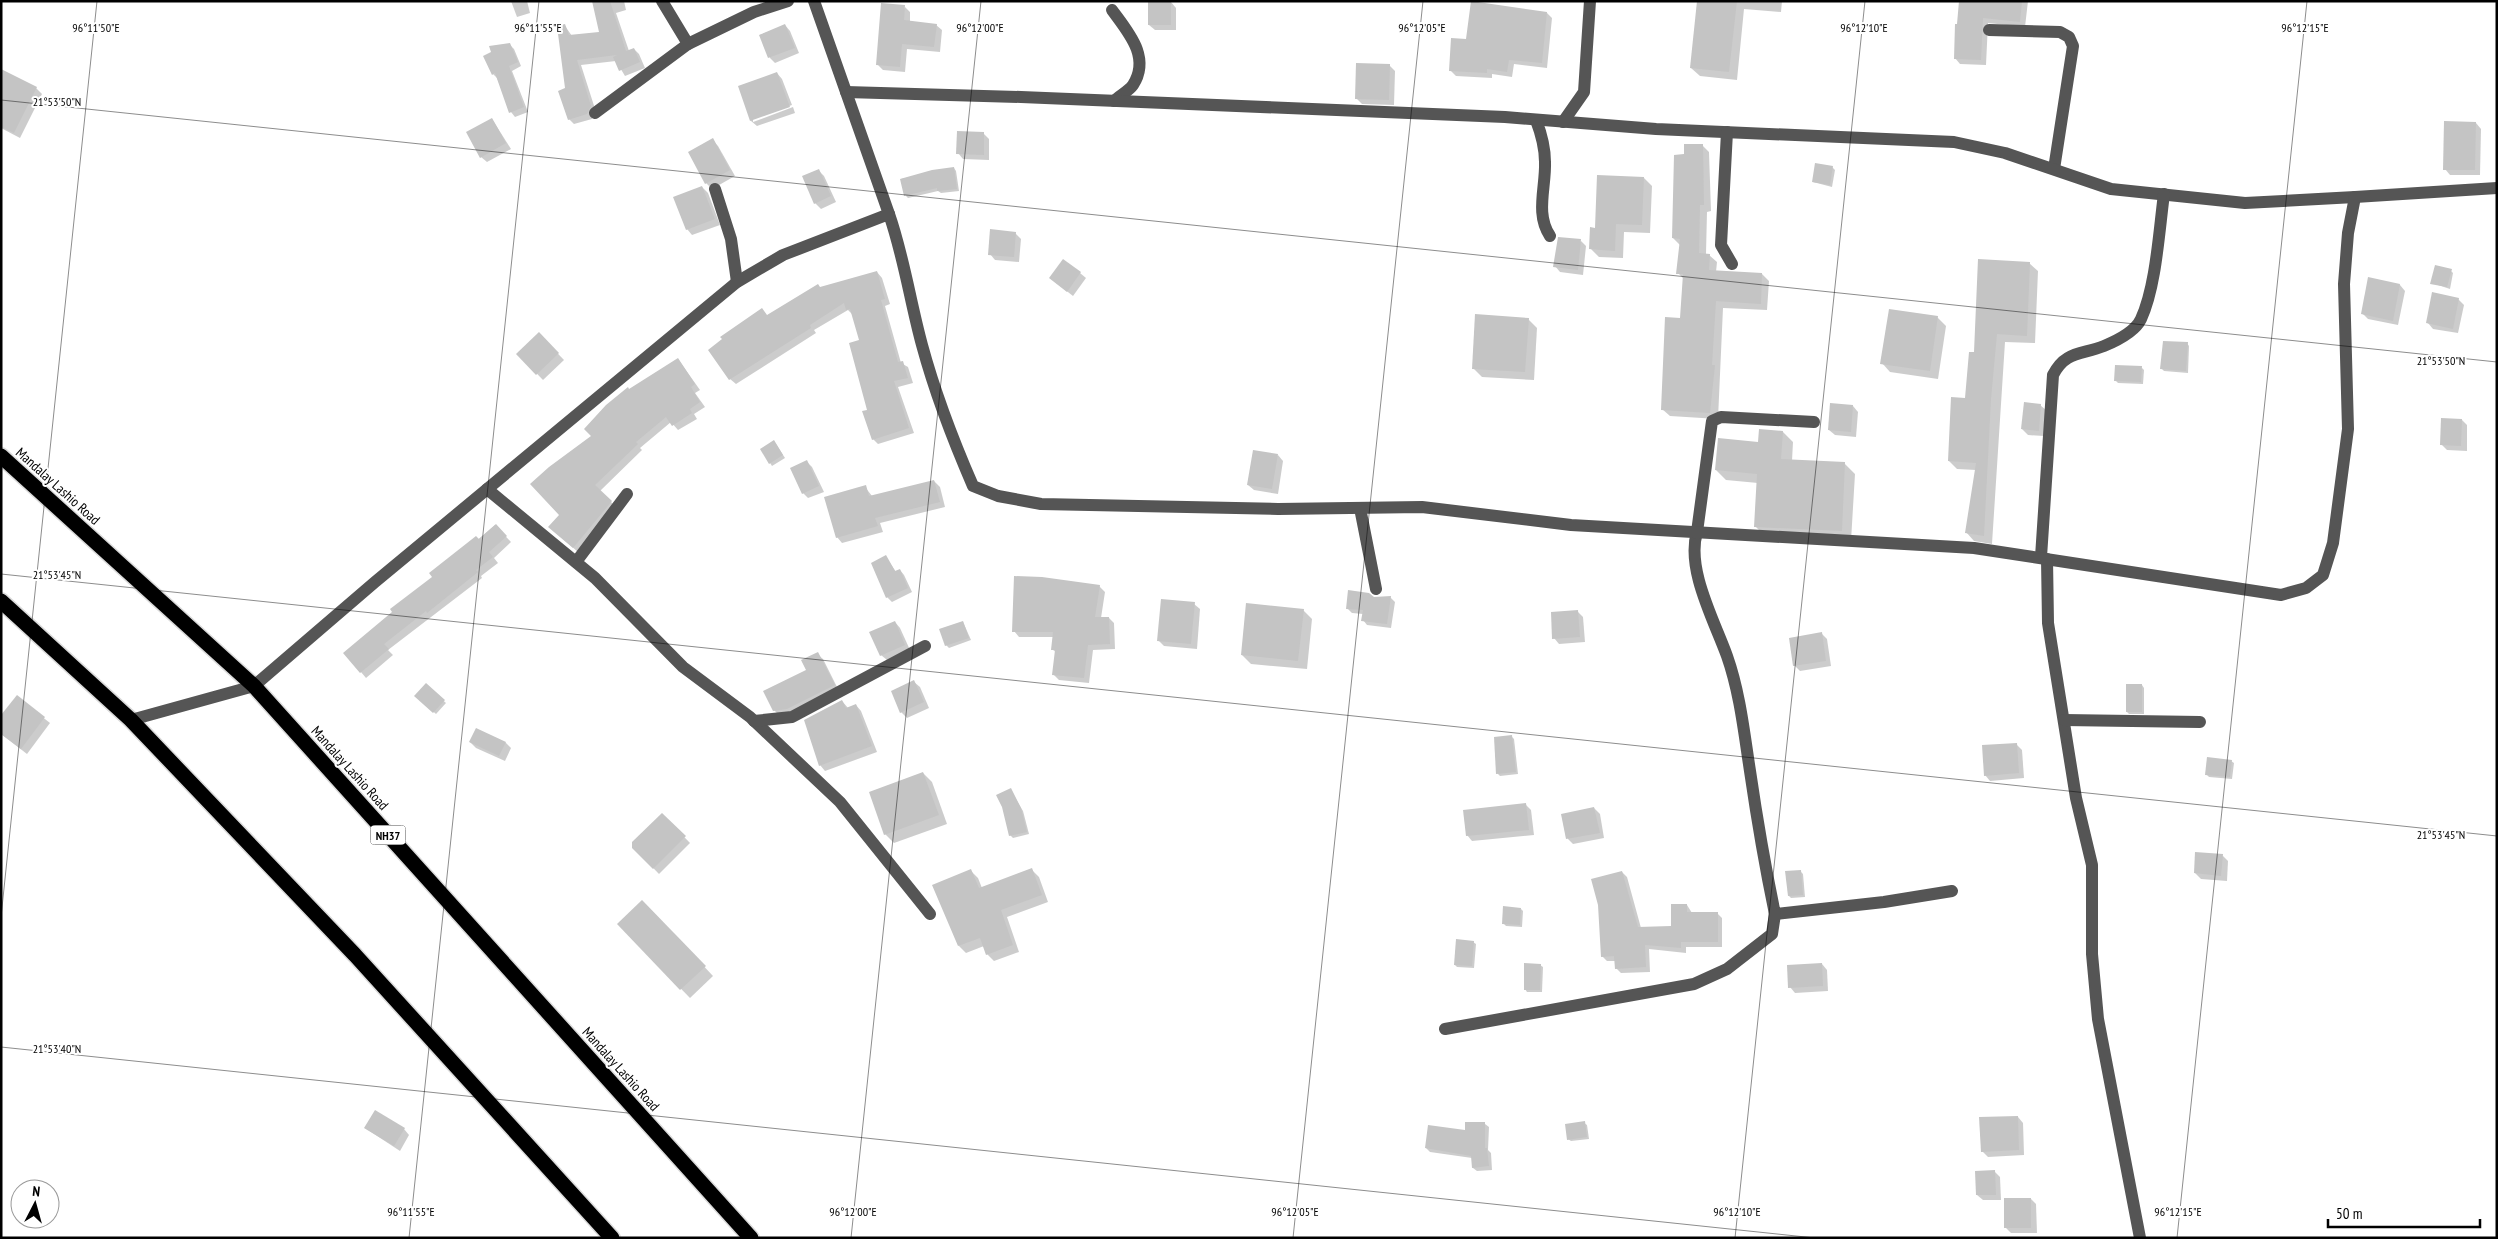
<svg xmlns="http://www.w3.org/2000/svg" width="2498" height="1239" font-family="'PT Sans Narrow',sans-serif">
<rect width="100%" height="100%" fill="#fff"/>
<g fill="#0003">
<polygon points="511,1 527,1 530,13 517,17"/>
<polygon points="593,1 624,1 626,10 616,13 629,51 634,49 639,54 645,68 625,76 616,61 581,65 596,112 592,119 574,124 569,119 565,26 572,36 601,33"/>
<polygon points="1698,1 1782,1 1781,12 1744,9 1737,80 1700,76 1691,68"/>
<polygon points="1960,1 2028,1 2025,27 1988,23 1986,65 1960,64 1955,58"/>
<polygon points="1171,2 1176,8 1176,30 1155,30 1149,25"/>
<polygon points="905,7 910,12 910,22 936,25 942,30 940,52 907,49 905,72 883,70 878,65"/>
<polygon points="1547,13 1552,18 1547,68 1514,64 1512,77 1492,74 1492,78 1456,76 1450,70"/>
<polygon points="785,25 790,31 799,53 775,63 770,58 760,35"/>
<polygon points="509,44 514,49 521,66 512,71 528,112 515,117 511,112 497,78 493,74"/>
<polygon points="1389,65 1395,71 1394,105 1362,104 1356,98"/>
<polygon points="777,73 782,79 792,105 753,119 753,122 793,107 795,113 757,126 751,121 739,87"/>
<polygon points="1,82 36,88 42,94 20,138 1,128"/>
<polygon points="492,119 511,149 487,162 481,157"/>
<polygon points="2476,123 2481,129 2480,175 2450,175 2445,169"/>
<polygon points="983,133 989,139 989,160 963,159 958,153"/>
<polygon points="712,140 718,146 735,176 712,189 706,183"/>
<polygon points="1702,145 1709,152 1711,211 1707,212 1706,254 1709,255 1717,262 1716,272 1762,274 1769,281 1767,310 1723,308 1718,419 1670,416 1662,409 1681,319 1684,279 1678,273 1680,245 1673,238 1685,156"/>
<polygon points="1832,167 1835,170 1832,187 1813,182"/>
<polygon points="954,168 956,171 959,191 941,193 938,191 908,198 906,196 901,179"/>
<polygon points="819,171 824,176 836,202 821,209 815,203"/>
<polygon points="1644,178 1652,186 1650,233 1624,232 1623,258 1599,257 1591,249 1596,229"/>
<polygon points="702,187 708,193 720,225 692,235 687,229"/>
<polygon points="1015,233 1021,239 1019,262 995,260 990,254"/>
<polygon points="1581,241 1586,246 1583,275 1560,272 1555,266"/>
<polygon points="2029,263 2038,271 2035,343 2005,342 1992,544 1974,541 1966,532 1976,470 1957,469 1949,461 1966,399 1975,354"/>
<polygon points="2451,271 2453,273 2450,289 2432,283"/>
<polygon points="877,272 882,278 890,304 885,306 901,363 908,367 913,383 898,387 914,433 878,444 873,439 861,341 853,315 848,310 814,330 816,333 736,384 730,379 768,316 821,288"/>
<polygon points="1080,273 1086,278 1073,296 1050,278"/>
<polygon points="2369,279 2400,285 2405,291 2398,325 2368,319 2362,313"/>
<polygon points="2458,299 2464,305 2458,333 2433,329 2428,323"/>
<polygon points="1937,317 1946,326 1938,379 1890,372 1882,363"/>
<polygon points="1528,319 1537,328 1534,380 1482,377 1473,368"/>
<polygon points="539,334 564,360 543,380 518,354"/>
<polygon points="2187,343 2189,346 2188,373 2164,371 2162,369"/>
<polygon points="678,359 700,390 695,393 705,407 694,414 697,419 678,430 671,422 640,448 642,450 600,491 616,507 578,552 555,532 593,436 629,391"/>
<polygon points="2142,368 2144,370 2143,384 2118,383 2115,380"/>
<polygon points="2040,405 2046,410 2044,436 2028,435 2022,429"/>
<polygon points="1853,406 1858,412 1856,437 1835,435 1829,430"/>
<polygon points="2462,420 2467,425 2467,451 2447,450 2442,445"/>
<polygon points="1783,432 1793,442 1792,461 1844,463 1855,474 1851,541 1766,537 1755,526 1758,483 1726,480 1716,470 1759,443"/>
<polygon points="776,444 785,458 772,466 761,449"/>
<polygon points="1278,455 1283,461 1278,494 1254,490 1248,485"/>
<polygon points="807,462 812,467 824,492 808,498 803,493"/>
<polygon points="934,481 940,487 945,507 880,523 883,532 842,543 837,537 865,487 872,496"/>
<polygon points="495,525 511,542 494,558 498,563 481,576 482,578 388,650 393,655 366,678 345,653"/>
<polygon points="886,557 896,572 900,570 904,575 912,592 892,602 887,597"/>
<polygon points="1099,586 1105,592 1101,618 1109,618 1114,623 1115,649 1093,650 1089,683 1059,680 1053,674 1056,652 1053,650 1053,637 1019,637 1014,631"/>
<polygon points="1390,597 1395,602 1391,628 1367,625 1363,620 1363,614 1352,613 1347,608 1373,598"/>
<polygon points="1194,604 1200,609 1197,649 1164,646 1159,641"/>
<polygon points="1303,610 1312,619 1307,669 1251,664 1242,655"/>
<polygon points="1578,612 1583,617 1585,642 1559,644 1554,638"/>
<polygon points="895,622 900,628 910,650 887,660 881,655"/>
<polygon points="963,622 971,640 949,648 946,645"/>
<polygon points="1822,634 1827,639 1831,666 1800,671 1794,665"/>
<polygon points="817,654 823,659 839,691 780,716 774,710 808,671"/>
<polygon points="914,682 920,687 929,708 907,718 901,712"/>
<polygon points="426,685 446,703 436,714 416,696"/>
<polygon points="2142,685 2144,688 2144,714 2129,714 2127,712"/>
<polygon points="17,697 50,723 27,754 1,734"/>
<polygon points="842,701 848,708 856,705 861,711 877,752 825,771 820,765"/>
<polygon points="476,729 506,743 511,748 505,761 476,748 470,742"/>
<polygon points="1512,737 1514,739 1518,774 1500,776 1497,773"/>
<polygon points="2016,744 2022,750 2024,778 1990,781 1985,775"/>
<polygon points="2231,761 2234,763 2232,779 2209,777 2206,774"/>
<polygon points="923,773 932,782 947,824 894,843 885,834"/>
<polygon points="1010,789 1023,811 1029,834 1013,838 1010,835"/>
<polygon points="1526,805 1531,810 1534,835 1472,841 1467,835"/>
<polygon points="1594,808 1600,814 1604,838 1573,844 1568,839 1563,815"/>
<polygon points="662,814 690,843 659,874 634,848"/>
<polygon points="2223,856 2228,861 2227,881 2201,879 2195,873"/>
<polygon points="1032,870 1039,877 1048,902 1007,917 1019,952 994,961 987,954 984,946 966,953 959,946 971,871 978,878 982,888"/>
<polygon points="1800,871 1803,874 1805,897 1791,898 1789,896"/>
<polygon points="1622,872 1627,877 1641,928 1672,927 1687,905 1692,913 1717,913 1722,918 1722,947 1686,947 1686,953 1649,949 1650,972 1621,973 1616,968 1616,961 1607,961 1602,956"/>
<polygon points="1521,909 1523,911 1522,927 1506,926 1503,923"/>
<polygon points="651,910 713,976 690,998 618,924"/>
<polygon points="1473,942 1476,944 1474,968 1457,967 1455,965"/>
<polygon points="1822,964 1827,970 1828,991 1795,993 1790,987"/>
<polygon points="1540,965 1543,967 1542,992 1527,992 1525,989"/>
<polygon points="2018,1117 2023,1123 2024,1155 1988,1157 1982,1151"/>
<polygon points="1584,1123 1587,1125 1589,1139 1571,1141 1568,1139"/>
<polygon points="1485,1124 1489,1127 1488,1150 1491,1153 1492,1170 1477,1171 1473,1168 1472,1158 1430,1152 1426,1148"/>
<polygon points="365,1128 404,1129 409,1135 400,1151"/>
<polygon points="1995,1172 2000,1177 2001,1200 1983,1200 1977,1195"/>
<polygon points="2031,1199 2036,1204 2037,1233 2011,1233 2006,1228"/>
</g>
<g fill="#c4c4c4">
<polygon points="592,1 610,1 626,51 634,48 640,62 619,71 613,57 617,55 577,60 591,106 587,114 568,120 558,91 565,88 557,26 565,24 569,35 599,32"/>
<rect x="1148" y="1" width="23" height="24"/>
<polygon points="1471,1 1547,12 1542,63 1509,60 1507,72 1487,69 1487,73 1449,71 1451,38 1466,39"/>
<polygon points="1697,1 1737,1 1729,72 1690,68"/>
<polygon points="1959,1 2022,1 2020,22 1983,18 1981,60 1954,59 1955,24 1957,24"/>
<polygon points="881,3 905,5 904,20 937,24 934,47 902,44 900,67 876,65"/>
<polygon points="785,24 795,48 768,58 759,35"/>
<polygon points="510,43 518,62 509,66 524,107 509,113 495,73 492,75 483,56 491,52 489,46"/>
<polygon points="1356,63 1390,64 1389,100 1355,99"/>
<polygon points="1,69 37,87 14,133 1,127"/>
<polygon points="777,72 790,107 750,121 738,86"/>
<polygon points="492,118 506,143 480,158 466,132"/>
<polygon points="2444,121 2476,122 2475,170 2443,170"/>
<polygon points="957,131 984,132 984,155 956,154"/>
<polygon points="713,138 730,170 705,184 688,152"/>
<polygon points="1684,144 1703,144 1704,205 1700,205 1699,253 1710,254 1709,270 1762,273 1761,304 1716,301 1712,365 1715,365 1710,413 1661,410 1665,317 1680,318 1683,274 1676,274 1680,239 1672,238 1674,155 1684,154"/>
<polygon points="1815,163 1833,166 1830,185 1812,182"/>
<polygon points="954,167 957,189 937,191 937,188 904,196 900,179 932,170"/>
<polygon points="819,169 831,196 814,204 802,176"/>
<polygon points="1597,175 1644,177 1642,225 1616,224 1615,251 1589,249 1590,227 1595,228"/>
<polygon points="702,186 715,219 686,230 673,197"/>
<polygon points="990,229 1016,232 1014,257 988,255"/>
<polygon points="1558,237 1581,239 1578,270 1553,267"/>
<polygon points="1063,259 1081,272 1067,292 1049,278"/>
<polygon points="1978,259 2030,262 2027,336 1997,334 1991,399 1984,536 1965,533 1976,463 1948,461 1951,397 1965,398 1969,352 1974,352"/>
<polygon points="2435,265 2452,269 2447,287 2430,284"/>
<polygon points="877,271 885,299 881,300 898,362 903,361 908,378 894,381 909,428 872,440 862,411 867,410 849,343 859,340 850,309 846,310 844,303 810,325 811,328 729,380 708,350 722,339 720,337 762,308 767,315 818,284 820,287"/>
<polygon points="2368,277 2400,284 2393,321 2361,314"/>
<polygon points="2432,292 2459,298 2453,329 2426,323"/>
<polygon points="1889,309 1938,316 1930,371 1880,364"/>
<polygon points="1475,314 1529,318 1525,372 1472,369"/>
<polygon points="539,332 559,353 536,375 516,354"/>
<polygon points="2163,341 2188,342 2186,371 2160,369"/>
<polygon points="678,358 695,384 691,387 700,402 690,409 692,413 672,426 666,417 636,442 638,444 595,485 612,501 573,548 548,527 559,515 530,484 549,467 591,436 584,429 606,405 628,387 629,389"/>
<polygon points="2115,365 2142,366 2141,382 2114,381"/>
<polygon points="2024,402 2041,404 2039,431 2021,429"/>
<polygon points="1830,403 1853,405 1851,432 1828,430"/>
<polygon points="2441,418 2462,419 2461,446 2440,445"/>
<polygon points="1759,429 1783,431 1781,459 1845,462 1842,531 1754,527 1757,474 1715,470 1718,438 1758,442"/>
<polygon points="774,440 783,455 769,464 760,449"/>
<polygon points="1253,450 1278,454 1272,489 1247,485"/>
<polygon points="807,460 819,486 802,494 790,468"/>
<polygon points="934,480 940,502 875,518 878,526 836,538 824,497 866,485 869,496"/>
<polygon points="496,524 507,536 489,552 493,557 476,570 478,572 427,613 426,611 384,644 389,649 360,673 343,653 392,612 390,609 432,577 429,573 476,536 479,539"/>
<polygon points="886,555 895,571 900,569 908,588 886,598 871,563"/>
<polygon points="1014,576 1042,577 1100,585 1095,617 1109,617 1110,644 1088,645 1084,678 1052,675 1055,650 1051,650 1053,632 1012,632"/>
<polygon points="1348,590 1369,593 1374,597 1391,596 1387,624 1361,621 1363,610 1346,609"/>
<polygon points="1161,599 1195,602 1191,644 1157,641"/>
<polygon points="1246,603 1304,609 1298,661 1241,655"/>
<polygon points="1578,610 1580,637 1552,639 1551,612"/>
<polygon points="895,621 905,645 880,656 869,632"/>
<polygon points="963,621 969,638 945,646 939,629"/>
<polygon points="1822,632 1826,661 1793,666 1789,638"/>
<polygon points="818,652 835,685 787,709 773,711 763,691 806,670 801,660"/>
<polygon points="914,680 924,702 900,713 891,691"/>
<polygon points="426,683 445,700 433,713 414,696"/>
<rect x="2126" y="684" width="16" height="28"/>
<polygon points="17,695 45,717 21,749 1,734 1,715"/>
<polygon points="842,700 846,708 856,704 872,746 819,766 804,720"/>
<polygon points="476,728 506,742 499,756 469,742"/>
<polygon points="1512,735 1516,772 1496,774 1494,737"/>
<polygon points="2017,743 2019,773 1984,776 1982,745"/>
<polygon points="2207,757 2232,760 2230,777 2205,775"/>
<polygon points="923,772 939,815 884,835 869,792"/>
<polygon points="1011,788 1021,808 1027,832 1009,836 1002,807 996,795"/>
<polygon points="1526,803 1529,830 1466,836 1463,810"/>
<polygon points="1594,807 1600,833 1566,839 1561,814"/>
<polygon points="662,813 686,836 653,869 632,848 632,842"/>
<polygon points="2195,852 2223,854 2221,876 2194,873"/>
<polygon points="1032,868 1042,895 1001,910 1013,945 986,955 980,938 958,946 932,885 971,869 979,888"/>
<polygon points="1801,870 1803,895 1788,896 1785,871"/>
<polygon points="1622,871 1638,927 1671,926 1671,904 1687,904 1687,912 1718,912 1718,942 1681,942 1681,948 1645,945 1646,967 1615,969 1614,956 1601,957 1598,905 1591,879"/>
<polygon points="642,900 706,966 680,990 617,924"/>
<polygon points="1503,906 1521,908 1520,925 1502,924"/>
<polygon points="1456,939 1474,941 1472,966 1454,965"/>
<polygon points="1524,963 1541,964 1540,990 1524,990"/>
<polygon points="1822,963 1823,986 1788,988 1787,965"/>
<polygon points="375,1110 405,1128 394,1146 364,1128"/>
<polygon points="2018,1116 2019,1150 1981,1152 1979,1117"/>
<polygon points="1585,1121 1587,1137 1567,1140 1565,1124"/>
<polygon points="1465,1122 1485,1122 1485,1148 1487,1148 1489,1166 1472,1168 1471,1156 1425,1148 1428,1125 1465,1130"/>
<polygon points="1995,1170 1996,1195 1976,1195 1975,1171"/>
<rect x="2004" y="1198" width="27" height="30"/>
</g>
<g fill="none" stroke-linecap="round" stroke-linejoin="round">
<g stroke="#dbdbdb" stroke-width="18">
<g id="highway">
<polyline points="1,456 254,686 751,1238"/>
<polyline points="1,601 131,720 355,955 612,1238"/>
</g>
</g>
<g stroke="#555" stroke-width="12">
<polyline points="662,1 688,44"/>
<polyline points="814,1 889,214"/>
<path d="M1112,10C1128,32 1151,57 1133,85C1129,91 1119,96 1114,101"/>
<polyline points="1989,30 2060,32 2069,37 2073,46 2054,169"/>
<polyline points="846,92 1021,97 1505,117 1656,129 1954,142 2005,153 2111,189 2245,203 2355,197"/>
<polyline points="595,113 688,44 754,12 788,1"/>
<path d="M1536,120C1541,133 1545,148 1545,162C1546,187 1535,214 1550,236"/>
<polyline points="1563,122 1584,92 1590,1"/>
<polyline points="1727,132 1721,245 1732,264"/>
<polyline points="715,189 731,239 737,282"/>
<path d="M1814,422L1721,417L1712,421L1697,532C1686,569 1714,620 1727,656C1740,693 1744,732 1750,771C1757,819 1765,866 1775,914L1884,902L1952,891"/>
<polyline points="487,489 595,578 683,667 750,717 840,802 930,914"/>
<polyline points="1360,508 1376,589"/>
<path d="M2041,557L2053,375C2065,351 2081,355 2104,346C2116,341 2135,332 2141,319C2156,287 2159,231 2164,194"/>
<polyline points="2047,559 2048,623 2076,798 2092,865 2092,954 2098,1019 2140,1238"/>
<polyline points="576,562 627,494"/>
<path d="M131,720L254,686L375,582L737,282L783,255L889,214C904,257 910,301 922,345C935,393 953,440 973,486L998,496L1041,504L1278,509L1422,507L1571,525L1974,548L2281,595L2306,588L2323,575L2333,543L2348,429L2344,284L2348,233L2355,197L2497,188"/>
<polyline points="2064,720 2200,722"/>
<polyline points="754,721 792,717 925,646"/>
<polyline points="1445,1029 1694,984 1727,969 1772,934 1775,914"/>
</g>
<use href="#highway" stroke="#000" stroke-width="15"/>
</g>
<path fill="none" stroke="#000" stroke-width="1" stroke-opacity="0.45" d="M1,100L2497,362M1,574L2497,836M1,917L97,1M1,1047L1815,1238M409,1238L539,1M851,1238L981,1M1293,1238L1423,1M1735,1238L1865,1M2177,1238L2307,1"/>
<g text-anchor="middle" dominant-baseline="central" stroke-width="4" stroke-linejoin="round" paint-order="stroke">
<rect fill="#fff" stroke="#4c4c4c" stroke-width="1" x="370.5" y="825.5" width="35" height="19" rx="4"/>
<g font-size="12" font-weight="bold" fill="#000">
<text x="388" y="835">NH37</text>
</g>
<g font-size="14" fill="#000" stroke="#fff">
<text transform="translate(58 486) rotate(42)">Mandalay Lashio Road</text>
<text transform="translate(350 768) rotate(48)">Mandalay Lashio Road</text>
<text transform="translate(621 1069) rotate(48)">Mandalay Lashio Road</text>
</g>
</g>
<g font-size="12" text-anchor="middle" fill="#000" stroke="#fff" stroke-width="4" stroke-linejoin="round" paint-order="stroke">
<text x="96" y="32">96°11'50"E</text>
<text x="538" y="32">96°11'55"E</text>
<text x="980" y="32">96°12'00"E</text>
<text x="1422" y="32">96°12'05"E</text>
<text x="1864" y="32">96°12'10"E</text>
<text x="2305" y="32">96°12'15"E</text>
<text x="57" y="106">21°53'50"N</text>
<text x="2441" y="365">21°53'50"N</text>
<text x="57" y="579">21°53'45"N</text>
<text x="2441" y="839">21°53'45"N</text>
<text x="57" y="1053">21°53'40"N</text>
<text x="411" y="1216">96°11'55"E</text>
<text x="853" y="1216">96°12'00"E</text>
<text x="1295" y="1216">96°12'05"E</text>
<text x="1737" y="1216">96°12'10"E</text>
<text x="2178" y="1216">96°12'15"E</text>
</g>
<rect width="2498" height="1239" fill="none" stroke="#000000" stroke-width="5"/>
<g transform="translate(35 1204) rotate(6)"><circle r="24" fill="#ffffff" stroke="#999999"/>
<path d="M0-4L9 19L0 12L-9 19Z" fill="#000000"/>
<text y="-8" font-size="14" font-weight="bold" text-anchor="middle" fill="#000000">N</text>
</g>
<path d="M2328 1219v8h152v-8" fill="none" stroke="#000000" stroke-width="2.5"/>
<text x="2336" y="1219" font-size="15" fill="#000000" stroke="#ffffff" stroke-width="4" paint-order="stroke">50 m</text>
</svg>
